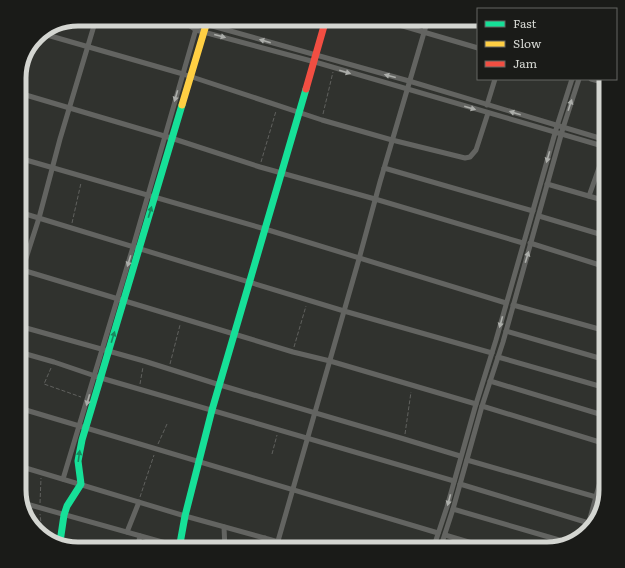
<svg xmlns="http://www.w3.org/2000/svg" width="625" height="568" font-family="Literata,serif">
<rect width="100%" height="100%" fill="#30322e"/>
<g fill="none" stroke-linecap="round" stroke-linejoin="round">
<g stroke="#60615e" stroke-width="1" stroke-dasharray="4 2" stroke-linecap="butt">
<polyline points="323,114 333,72"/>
<polyline points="261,162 276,111"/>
<polyline points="72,223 81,183"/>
<polyline points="294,347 306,306"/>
<polyline points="170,364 180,325"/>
<polyline points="51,368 44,384 81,397"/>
<polyline points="140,384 143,367"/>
<polyline points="405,434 411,392"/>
<polyline points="158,444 167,424"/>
<polyline points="272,454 277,435"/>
<polyline points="140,497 154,455"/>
<polyline points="40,503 41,478"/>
<polyline points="39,533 41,523 40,514"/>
</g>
<g stroke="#636461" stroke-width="5">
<polyline points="175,19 184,22 198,22 409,81 606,140"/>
<polyline points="379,19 478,48"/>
<polyline points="184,22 196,30 315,62 606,147"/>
<polyline points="40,33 183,74 322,120 392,140 465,158 470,157 476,150 488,113"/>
<polyline points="591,79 606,83"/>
<polyline points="19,93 171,138 260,167 375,199 523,243"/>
<polyline points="487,105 495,79"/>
<polyline points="19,158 265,229 506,303"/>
<polyline points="384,168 533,211"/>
<polyline points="547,184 606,201"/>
<polyline points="589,196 606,148"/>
<polyline points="19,212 344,311 492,353"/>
<polyline points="539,216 606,236"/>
<polyline points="530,243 606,267"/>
<polyline points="19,269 234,334 293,352 330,361 476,404"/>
<polyline points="19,280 39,218 60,139 96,19"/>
<polyline points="513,305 606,331"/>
<polyline points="19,326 144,361 220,385 404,439 460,456"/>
<polyline points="506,331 606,360"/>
<polyline points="19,352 54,362 101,378 454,481"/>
<polyline points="498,357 606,388"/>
<polyline points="490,381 606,416"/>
<polyline points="482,406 606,444"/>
<polyline points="19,408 438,533"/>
<polyline points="467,460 603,499"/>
<polyline points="19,466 185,516 304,549"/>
<polyline points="63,479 133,247 198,22 200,19"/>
<polyline points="460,484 592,524"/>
<polyline points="23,503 180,547"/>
<polyline points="453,509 566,542"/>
<polyline points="224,527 225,549"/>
<polyline points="127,532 139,502"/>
<polyline points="586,533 606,460"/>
<polyline points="445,535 492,549"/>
<polyline points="265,538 266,549"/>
<polyline points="278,541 359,259 380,182 428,19"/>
<polyline points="137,549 140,536"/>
<polyline points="433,549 447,507 476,404 496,340 557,126 572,79"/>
<polyline points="440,549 453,509 482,406 503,342 563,128 579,79"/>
</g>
<g stroke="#16e098" stroke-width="7">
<polyline points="60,542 64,515 67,506 81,484 78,461 82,440 182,105"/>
<polyline points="179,549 185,516 212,410 306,89"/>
</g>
<polyline stroke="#ffcf43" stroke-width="7" points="182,105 206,25 206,19"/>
<polyline stroke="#f24e42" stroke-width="7" points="306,89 326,19"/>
</g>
<defs><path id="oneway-solid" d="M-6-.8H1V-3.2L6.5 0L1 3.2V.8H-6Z"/></defs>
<g fill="#acaeaa">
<use href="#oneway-solid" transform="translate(220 36) rotate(15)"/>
<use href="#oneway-solid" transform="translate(265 41) rotate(-164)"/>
<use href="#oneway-solid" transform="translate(345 72) rotate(16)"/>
<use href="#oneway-solid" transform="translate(390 76) rotate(-165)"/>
<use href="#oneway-solid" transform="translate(176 96) rotate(106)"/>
<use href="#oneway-solid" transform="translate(570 105) rotate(-72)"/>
<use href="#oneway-solid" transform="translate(470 108) rotate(16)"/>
<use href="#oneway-solid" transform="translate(515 113) rotate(-163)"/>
<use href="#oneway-solid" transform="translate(548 157) rotate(106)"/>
<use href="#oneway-solid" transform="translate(527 257) rotate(-73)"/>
<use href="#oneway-solid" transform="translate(129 261) rotate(107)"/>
<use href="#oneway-solid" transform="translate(501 322) rotate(105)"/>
<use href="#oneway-solid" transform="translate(88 400) rotate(106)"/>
<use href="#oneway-solid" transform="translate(449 500) rotate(105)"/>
</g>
<g fill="#18875e">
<use href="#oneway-solid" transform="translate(150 212) rotate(-73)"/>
<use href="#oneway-solid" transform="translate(113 337) rotate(-73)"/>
<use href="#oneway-solid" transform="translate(79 456) rotate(-82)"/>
</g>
<path d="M0 0H625V568H0ZM78 26H547A52 52 0 0 1 599 78V490A52 52 0 0 1 547 542H78A52 52 0 0 1 26 490V78A52 52 0 0 1 78 26Z" fill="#1a1b18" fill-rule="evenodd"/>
<path fill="none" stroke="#d4d6d1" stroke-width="5" d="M78 26H547A52 52 0 0 1 599 78V490A52 52 0 0 1 547 542H78A52 52 0 0 1 26 490V78A52 52 0 0 1 78 26Z"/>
<rect x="477" y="8" width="140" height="72" fill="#1a1b18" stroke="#646662"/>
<rect x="485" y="21" width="20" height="6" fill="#16e098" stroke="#646662"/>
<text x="513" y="28" font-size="12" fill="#d4d6d1">Fast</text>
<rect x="485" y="41" width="20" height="6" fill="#ffcf43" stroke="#646662"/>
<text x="513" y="48" font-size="12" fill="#d4d6d1">Slow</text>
<rect x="485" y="61" width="20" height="6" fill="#f24e42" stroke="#646662"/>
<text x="513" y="68" font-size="12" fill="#d4d6d1">Jam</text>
</svg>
